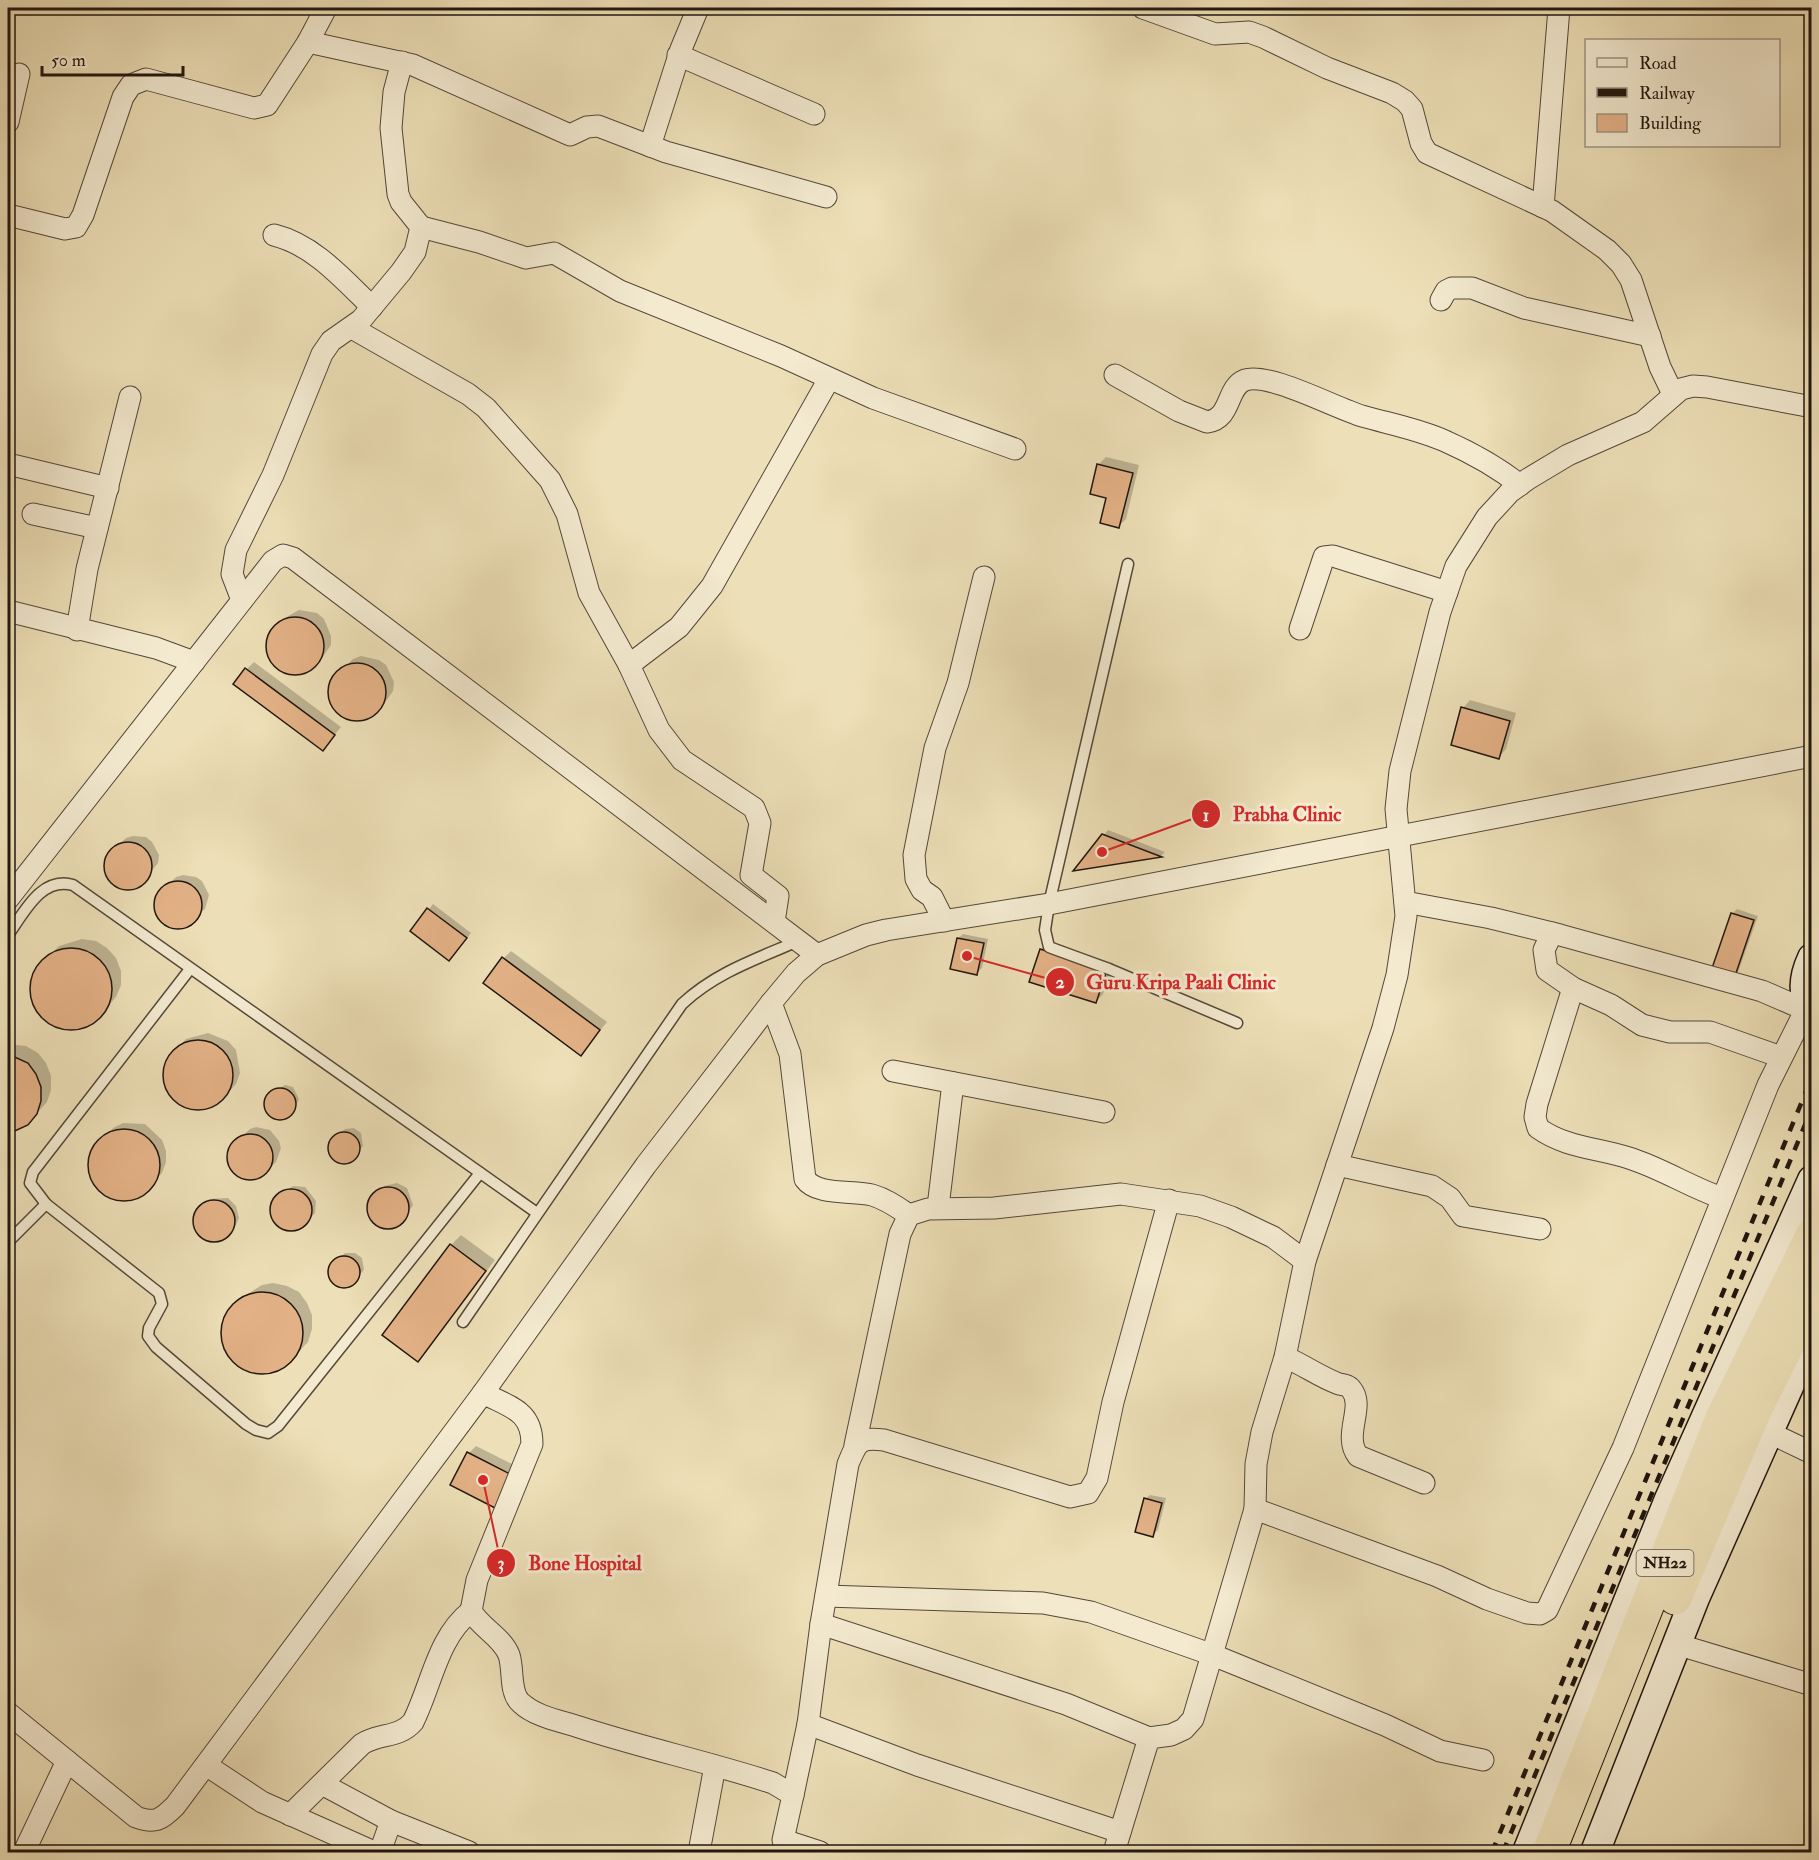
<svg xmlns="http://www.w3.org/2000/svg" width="1819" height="1860" font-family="'IM FELL Double Pica',serif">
<rect width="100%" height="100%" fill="#eddfb7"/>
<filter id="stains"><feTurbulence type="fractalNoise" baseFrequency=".00333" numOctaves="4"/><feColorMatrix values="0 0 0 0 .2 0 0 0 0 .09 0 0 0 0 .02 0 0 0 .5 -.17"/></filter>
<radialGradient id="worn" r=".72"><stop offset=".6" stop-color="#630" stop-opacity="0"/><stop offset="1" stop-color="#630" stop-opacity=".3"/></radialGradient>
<g fill="#0003">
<polygon points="1106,457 1139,465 1126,519 1119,526 1108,497 1092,492 1099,464"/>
<polygon points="299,610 317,613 324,619 331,636 331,645 320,661 312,669 294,674 277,667 267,652 267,643 275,627 283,619"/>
<polygon points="361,656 379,660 386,665 394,682 393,691 382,707 374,715 356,720 339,713 330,698 332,680 353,659"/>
<polygon points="254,662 341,727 323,749 247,669"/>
<polygon points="1470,700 1516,713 1506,749 1499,757 1463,708"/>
<polygon points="1108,830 1165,852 1161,856 1076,869"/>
<polygon points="133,836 146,837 152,842 159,855 158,863 141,884 127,888 113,882 106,868 108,855 126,838"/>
<polygon points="183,875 196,877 202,881 209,895 205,909 184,926 177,927 163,921 156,908 158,895 176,877"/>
<polygon points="433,904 471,933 454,955 412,931"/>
<polygon points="1737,909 1758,916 1737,975 1712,973 1733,913"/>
<polygon points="963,934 988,939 982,968 977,973 958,938"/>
<polygon points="82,939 96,941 107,948 116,958 121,971 121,985 116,997 97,1019 85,1026 72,1029 58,1027 46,1020 37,1010 31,987 40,965 59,946"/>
<polygon points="1049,943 1113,963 1103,994 1096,1002 1041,950"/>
<polygon points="511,951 607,1022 581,1054 504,958"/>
<polygon points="208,1033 228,1041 236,1050 240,1073 236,1084 220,1101 210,1107 188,1108 178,1104 165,1086 165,1064 186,1039"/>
<polygon points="8,1044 26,1046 38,1053 46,1063 51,1076 51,1090 47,1102 27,1124 8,1132"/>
<polygon points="285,1085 293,1087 299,1099 294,1110 279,1119 270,1115 265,1107 267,1097"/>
<polygon points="123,1123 145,1124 162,1140 166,1151 166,1162 162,1173 146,1191 137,1196 115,1198 105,1193 91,1176 91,1154 113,1128"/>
<polygon points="256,1127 270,1130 279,1141 281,1148 276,1162 268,1170 256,1178 242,1177 236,1173 229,1161 231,1147 250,1129"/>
<polygon points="354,1128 361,1133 363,1146 349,1161 339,1161 332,1155 332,1140 345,1129"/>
<polygon points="397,1183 407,1188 413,1205 403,1221 398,1225 385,1227 370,1214 370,1202 384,1186"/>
<polygon points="293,1186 305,1187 316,1201 315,1213 306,1223 294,1230 288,1229 276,1223 272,1210 276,1198"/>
<polygon points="228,1198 236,1206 239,1218 234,1229 223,1238 210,1240 204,1237 195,1227 195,1214 209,1199"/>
<polygon points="461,1235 495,1260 418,1360 451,1245"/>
<polygon points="345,1253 355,1253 362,1258 364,1270 349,1285 339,1285 332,1279 332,1265"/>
<polygon points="273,1283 287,1286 299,1292 307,1303 312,1315 312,1329 308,1342 288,1363 276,1370 263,1373 249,1371 237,1365 224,1343 225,1320 241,1298 262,1285"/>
<polygon points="476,1446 518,1467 502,1498 469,1453"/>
<polygon points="1150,1495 1166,1498 1158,1530 1153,1535 1145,1499"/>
</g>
<g fill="#e3b186" stroke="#21160f" stroke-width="1.5">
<polygon points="1097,464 1133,473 1119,528 1100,523 1106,498 1090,494"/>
<circle cx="295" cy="646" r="29"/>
<circle cx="357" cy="692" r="29"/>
<polygon points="245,668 335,735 323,751 233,684"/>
<polygon points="1461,707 1510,721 1499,759 1451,745"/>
<polygon points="1102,834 1162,857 1073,871"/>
<circle cx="128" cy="866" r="24"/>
<circle cx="178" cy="905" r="24"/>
<polygon points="427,908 467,938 449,961 410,931"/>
<polygon points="1731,913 1754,920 1733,982 1710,974"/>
<polygon points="957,938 984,943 977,975 950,969"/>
<circle cx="71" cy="989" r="41"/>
<polygon points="1040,949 1107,970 1096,1003 1029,982"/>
<polygon points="502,957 600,1030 581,1056 483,983"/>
<circle cx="198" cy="1075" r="35"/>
<polygon points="8,1054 28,1063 36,1074 41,1087 41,1101 37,1114 28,1125 8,1134"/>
<circle cx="280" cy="1104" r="16"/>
<circle cx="124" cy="1165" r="36"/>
<circle cx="344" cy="1148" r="16"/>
<circle cx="250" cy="1157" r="23"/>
<circle cx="388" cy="1208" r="21"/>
<circle cx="291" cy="1210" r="21"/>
<circle cx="214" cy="1221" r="21"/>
<polygon points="450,1244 486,1271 418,1362 382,1335"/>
<circle cx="344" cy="1272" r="16"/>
<circle cx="262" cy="1333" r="41"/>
<polygon points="467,1452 512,1475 495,1508 450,1485"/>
<polygon points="1144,1498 1162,1503 1153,1537 1135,1532"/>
</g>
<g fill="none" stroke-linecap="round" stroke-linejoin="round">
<g stroke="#544839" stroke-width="13">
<g id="lane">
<polyline points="1128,564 1049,904 1045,930 1049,947 1057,950 1109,969 1237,1023"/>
<path d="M8,935C24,913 41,876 73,885L537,1213"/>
<polyline points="46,1204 30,1183 33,1172 190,969"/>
<polyline points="8,1242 46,1204 159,1293 162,1304 149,1328 148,1336 156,1347 246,1424 256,1430 268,1433 278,1426 480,1173"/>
<path d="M463,1322L682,1004C715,973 756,959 798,941"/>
</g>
</g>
<g stroke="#544839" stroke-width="23">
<g id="street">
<polyline points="1143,8 1215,34 1249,32 1263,37 1327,68 1392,93 1405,101 1412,109 1421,143 1427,153 1552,211 1607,250 1621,264 1631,280 1660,367 1673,394"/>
<polyline points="308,42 413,65 570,135 587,127 598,126 666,152 826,197"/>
<polyline points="678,55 814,114"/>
<polyline points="8,122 19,74"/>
<polyline points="650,146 681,49 698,8"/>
<polyline points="1543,207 1559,8"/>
<polyline points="8,215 65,229 76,227 83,215 123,97 131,85 146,79 254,108 267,105 308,42 326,8"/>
<polyline points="421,227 479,242 526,258 554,253 620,291 781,356 873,398 1015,449"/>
<path d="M274,235C314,245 343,279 372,307"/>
<polyline points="1441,300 1446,291 1452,288 1472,288 1524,308 1650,336"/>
<polyline points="352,328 468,394 486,408 550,480 567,514 589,593 629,665 659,730 682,760 754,808 760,823 751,875 778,896 774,922"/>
<path d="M1115,375L1179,411L1207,422C1232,419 1226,387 1245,380C1269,372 1335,408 1362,416C1390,424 1418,429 1445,441C1472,453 1496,466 1520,485"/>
<polyline points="8,464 108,488"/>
<polyline points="33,514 97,528"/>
<polyline points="242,600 232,574 236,550 273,475 322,354 331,341 361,320 401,272 415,252 421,227 401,202 398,194 391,128 394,92 402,62"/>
<polyline points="8,611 156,648 194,662"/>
<polyline points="1300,629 1324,557 1333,556 1447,592"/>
<polyline points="77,630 87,569 130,397"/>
<polyline points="629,665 679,627 712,586 829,379"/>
<polyline points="8,899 273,561 283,555 293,558 817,955"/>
<polyline points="1405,902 1491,918 1560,935 1762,991 1806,1010"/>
<polyline points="944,921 932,897 922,890 916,879 914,855 935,748 958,683 984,577"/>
<polyline points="1552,933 1544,950 1547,970 1573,988 1611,1005 1642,1025 1670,1032 1710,1032 1781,1057"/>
<path d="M1573,988L1537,1104L1535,1117L1538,1128C1566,1148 1598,1148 1629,1158C1661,1168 1690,1187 1722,1198"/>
<path d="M771,1003L790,1054L805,1179C817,1196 853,1190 872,1195C886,1199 897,1207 909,1215"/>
<polyline points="893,1071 1104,1112"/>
<polyline points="1337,1165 1432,1186 1450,1198 1463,1216 1540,1229"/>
<polyline points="938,1207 953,1083"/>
<path d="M1285,1357C1304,1365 1320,1377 1339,1384C1344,1385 1348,1385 1351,1389C1366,1406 1342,1435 1358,1456L1424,1483"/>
<path d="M483,1393C509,1407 532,1410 532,1444L477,1580L471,1611C481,1628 502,1637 509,1655C514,1670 509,1693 521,1703C536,1717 561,1721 579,1727C643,1748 709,1762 773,1783L793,1795L783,1840L820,1852"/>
<polyline points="1768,1432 1812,1453"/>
<polyline points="855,1445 900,1234 909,1215 928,1209 994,1208 1121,1194 1200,1206 1231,1217 1273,1237 1305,1261 1383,1028 1397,975 1406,916 1396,809 1400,771 1440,612 1456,566 1487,517 1510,492 1528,479 1568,455 1643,422 1681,389 1693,386 1707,387 1812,407"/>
<polyline points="1255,1509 1437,1576 1487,1599 1527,1613 1540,1614 1547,1610 1623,1448 1768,1085 1808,1005"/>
<polyline points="826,1596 1043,1603 1091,1612 1213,1655 1385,1725 1440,1751 1483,1760"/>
<polyline points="821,1624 1066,1704 1149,1738"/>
<polyline points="1676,1644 1812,1685"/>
<polyline points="8,1713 67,1761"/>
<polyline points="808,1724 917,1765 1120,1832"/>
<polyline points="206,1765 262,1802 374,1852"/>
<polyline points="322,1784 391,1821 469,1852"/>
<path d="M793,1795L808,1724L821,1624L848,1464C857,1442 859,1437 884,1440L1070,1497L1088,1493L1097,1478L1113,1402L1169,1200"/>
<path d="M290,1815L362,1744C380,1733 399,1738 413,1722C432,1684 437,1638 471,1611"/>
<path d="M24,1852L67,1761L136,1817C155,1824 161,1820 175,1806L483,1393L646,1165L771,1003L796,973L817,955L866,935L886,930L1049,904L1812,756"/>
<polyline points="380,1852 391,1821"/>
<polyline points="699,1852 715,1766"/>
<polyline points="1114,1852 1149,1738 1171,1735 1184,1729 1193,1719 1255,1509 1256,1464 1262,1432 1285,1357 1305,1261"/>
</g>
</g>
<g stroke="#21160f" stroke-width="31">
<g id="secondary">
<path d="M1812,958C1804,975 1801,994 1812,1010"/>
<polyline points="1527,1852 1669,1499 1812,1180"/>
<polyline points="1595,1852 1695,1598 1812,1335"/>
</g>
</g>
<g stroke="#21160f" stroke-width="35">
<g id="highway">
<polyline points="1675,1598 1756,1408 1812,1296"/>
<polyline points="1549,1852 1722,1418 1812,1236"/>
</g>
</g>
<use href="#lane" stroke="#f3ead0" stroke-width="10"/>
<use href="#street" stroke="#f3ead0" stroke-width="21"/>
<use href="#secondary" stroke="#f3ead0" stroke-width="28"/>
<use href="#highway" stroke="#eddfb7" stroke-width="33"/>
<g stroke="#21160f" stroke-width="4.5" stroke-dasharray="10 10" stroke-linecap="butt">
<polyline points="1492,1852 1812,1077"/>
<polyline points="1503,1852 1812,1108"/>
</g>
</g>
<g text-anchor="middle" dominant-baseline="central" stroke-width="6" stroke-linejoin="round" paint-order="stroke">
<rect fill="#f3ead0" stroke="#605649" stroke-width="1.5" x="1636.5" y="1550" width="57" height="26" rx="4.5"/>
<g font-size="16" font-weight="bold" fill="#21160f">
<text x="1665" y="1563">NH22</text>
</g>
</g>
<path fill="none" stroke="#d62828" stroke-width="2" d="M1102 852L1206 814M967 956L1060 982M483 1480L501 1563"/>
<g fill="#d62828" stroke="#f3ead0" stroke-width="2">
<circle cx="1102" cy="852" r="6"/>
<circle cx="967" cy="956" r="6"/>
<circle cx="483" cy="1480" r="6"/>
<circle cx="1206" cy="814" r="15"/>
<circle cx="1060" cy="982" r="15"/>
<circle cx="501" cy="1563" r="15"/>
</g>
<g font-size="18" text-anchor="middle" font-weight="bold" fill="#fff">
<text x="1206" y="821">1</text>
<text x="1060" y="988">2</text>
<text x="501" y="1569">3</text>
</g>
<g font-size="20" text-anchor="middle" font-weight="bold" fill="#d62828" stroke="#f3ead0" stroke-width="6" stroke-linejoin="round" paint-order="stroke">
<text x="1287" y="821">Prabha Clinic</text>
<text x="1181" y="989">Guru Kripa Paali Clinic</text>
<text x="585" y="1570">Bone Hospital</text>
</g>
<rect width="1819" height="1860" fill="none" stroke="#eddfb7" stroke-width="30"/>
<rect x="9" y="9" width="1801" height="1842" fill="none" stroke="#21160f" stroke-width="3"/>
<rect x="15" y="15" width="1789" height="1830" fill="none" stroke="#21160f" stroke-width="1.5"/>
<rect x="1585" y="39" width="195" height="108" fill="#f3ead0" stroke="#9f9583" stroke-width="1.5"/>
<rect x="1597" y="58" width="30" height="9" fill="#f3ead0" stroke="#9f9583" stroke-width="1.5"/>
<text x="1639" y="69" font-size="18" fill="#21160f">Road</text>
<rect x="1597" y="88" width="30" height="9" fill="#21160f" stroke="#9f9583" stroke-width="1.5"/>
<text x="1639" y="99" font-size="18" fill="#21160f">Railway</text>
<rect x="1597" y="114" width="30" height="18" fill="#e3b186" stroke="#9f9583" stroke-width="1.5"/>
<text x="1639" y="129" font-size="18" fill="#21160f">Building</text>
<path d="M42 66v9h141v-9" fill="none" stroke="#21160f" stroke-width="3"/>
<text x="51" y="66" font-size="18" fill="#21160f" stroke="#f3ead0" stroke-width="4.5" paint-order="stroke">50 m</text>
<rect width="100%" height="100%" filter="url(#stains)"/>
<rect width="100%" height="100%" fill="url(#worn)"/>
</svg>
